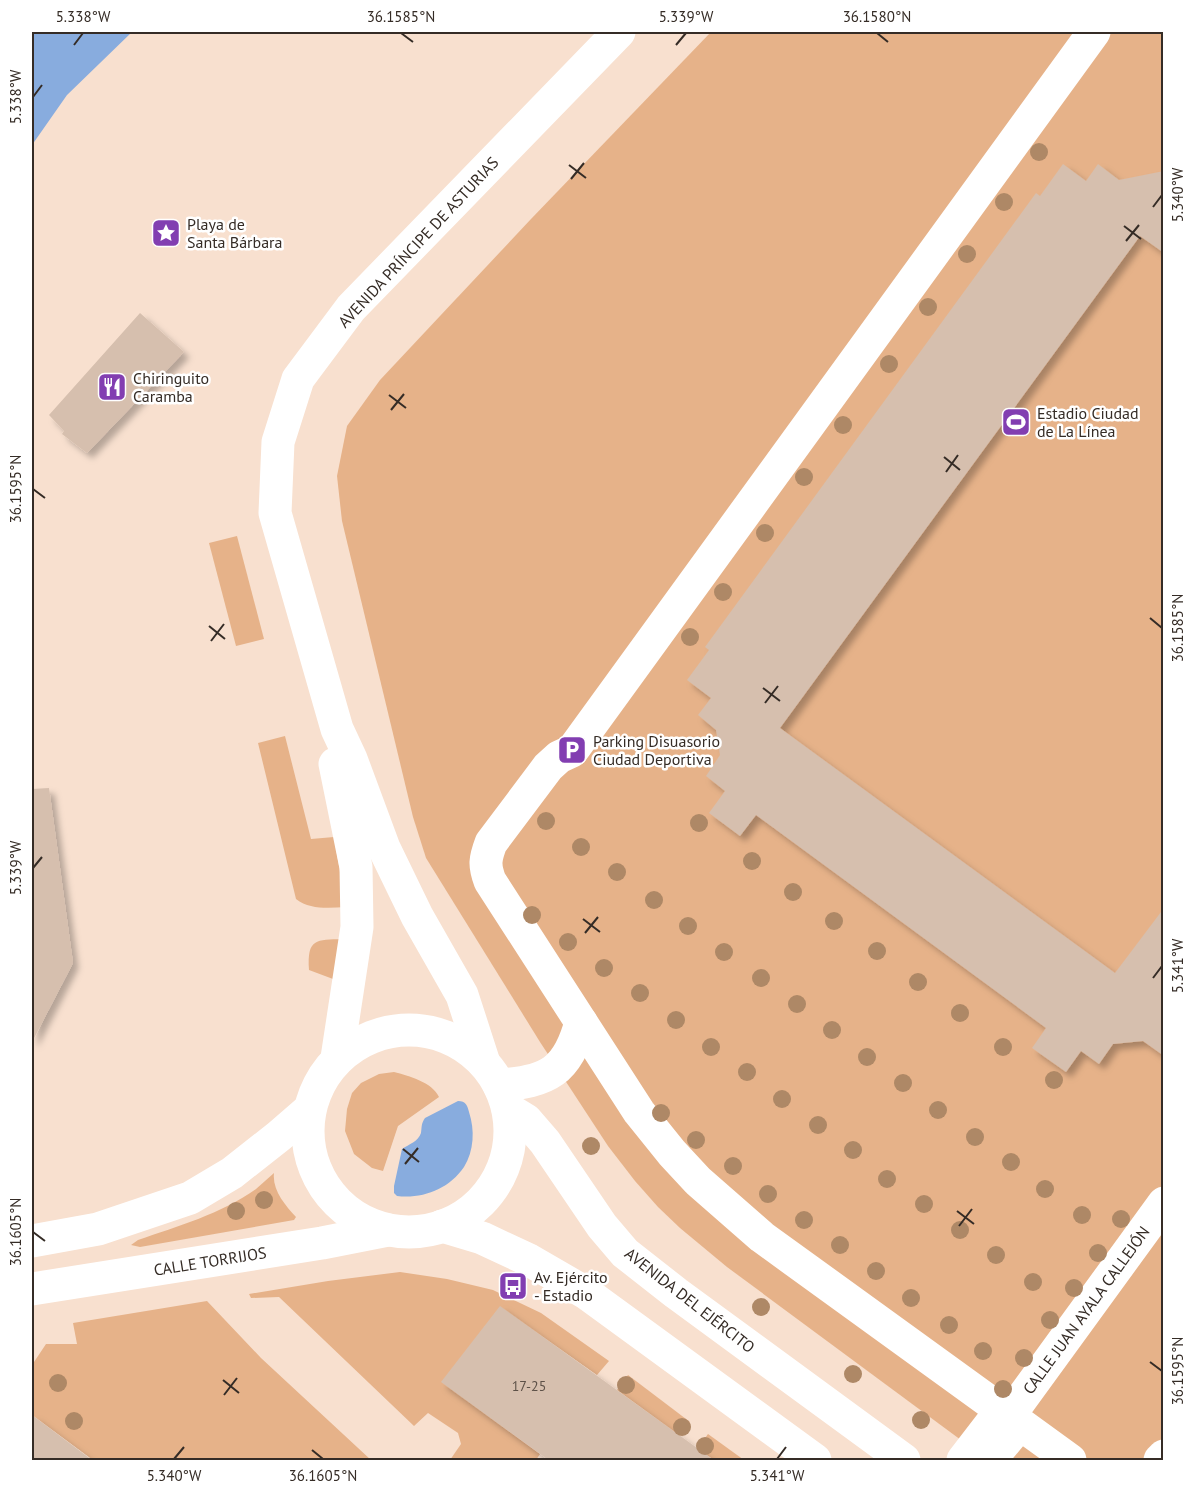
<svg xmlns="http://www.w3.org/2000/svg" width="1195" height="1492" font-family="'PT Sans',sans-serif">
<defs>
<filter id="shadow"><feDropShadow dx="5.5" dy="5.5" stdDeviation="3" flood-color="#0004"/></filter>
</defs>
<rect width="100%" height="100%" fill="#f8e0cf"/>
<g fill="#e6b289">
<polygon points="711,32 1163,32 1163,1460 988,1460 727,1267 680,1228 658,1207 635,1181 608,1146 540,1042 426,858 413,817 342,521 337,476 347,426 380,380 531,219"/>
<polygon points="237,536 264,639 236,646 209,543"/>
<path d="M285,736L311,839L334,837L346,907C329,908 310,910 296,899L258,743Z"/>
<path d="M343,939L333,979L309,970C307,938 316,940 343,939Z"/>
<path d="M394,1072C409,1076 432,1082 439,1097L398,1126L383,1171L372,1168L354,1154L345,1131L347,1109L352,1093L361,1083L379,1074Z"/>
<path d="M274,1173C272,1190 285,1205 296,1217L294,1220L140,1247L131,1245L138,1240C178,1226 221,1214 256,1189C262,1184 268,1178 274,1173Z"/>
<polygon points="400,1272 447,1279 493,1290 541,1313 609,1361 597,1375 500,1307 442,1382 540,1454 536,1460 450,1460 461,1444 458,1433 428,1413 414,1426 279,1297 251,1298 249,1294 328,1281"/>
<polygon points="207,1301 261,1358 371,1460 236,1460 232,1458 229,1460 93,1460 32,1415 32,1365 46,1344 77,1344 73,1323"/>
<polygon points="628,1375 690,1422 680,1436 617,1390"/>
<polygon points="708,1434 744,1460 714,1460 697,1449"/>
</g>
<g fill="#88acde">
<polygon points="32,32 132,32 67,95 32,145"/>
<path d="M458,1101C466,1101 467,1105 469,1112C475,1130 474,1151 464,1167C449,1189 423,1199 397,1196L394,1193V1186L402,1149C409,1144 418,1142 421,1133C422,1126 421,1124 425,1118Z"/>
</g>
<g fill="#d6bfae" filter="url(#shadow)">
<polygon points="1063,164 1086,181 1098,164 1119,180 1164,171 1164,253 1140,236 780,728 1115,973 1164,908 1164,1056 1143,1041 1113,1044 1099,1064 1081,1051 1066,1072 1032,1048 1046,1028 756,815 740,836 709,813 725,791 706,776 720,755 716,730 698,715 711,698 687,680 709,650 705,647 1036,193 1040,196"/>
<polygon points="140,313 184,352 87,453 62,434 64,431 49,415"/>
<polygon points="49,788 73,963 32,1042 32,789"/>
<polygon points="500,1306 607,1383 715,1461 550,1461 441,1382"/>
<polygon points="32,1415 93,1461 32,1461"/>
</g>
<g fill="none" stroke-linecap="round" stroke-linejoin="round">
<g stroke="#fff" stroke-width="33">
<path d="M499,1085C548,1082 568,1071 581,1022"/>
<polyline points="1009,1416 1164,1203"/>
<polyline points="963,1460 993,1421 1009,1416 1011,1435 990,1460"/>
<path d="M1070,1460L762,1237L698,1181L672,1153L639,1112L490,881C484,865 485,859 491,843L548,767L559,757L572,751L1094,32"/>
<polyline points="1160,1460 1164,1456"/>
</g>
<g stroke="#fff" stroke-width="33">
<polyline points="335,764 356,867 357,927 337,1058"/>
<circle cx="409" cy="1131" r="101"/>
<polyline points="484,1063 462,995 417,916 384,848 351,759 337,729 275,513 278,442 298,379 351,308 619,32"/>
<polyline points="508,1109 526,1120 545,1142 602,1226 625,1253 676,1293 904,1460"/>
<polyline points="442,1226 482,1238 529,1260 586,1293 815,1460"/>
<polyline points="32,1241 98,1229 190,1198 232,1173 279,1136 309,1110"/>
<polyline points="32,1289 322,1243 388,1230"/>
</g>
</g>
<g fill="#ae8866">
<circle cx="1039" cy="152" r="9"/>
<circle cx="1004" cy="202" r="9"/>
<circle cx="967" cy="254" r="9"/>
<circle cx="928" cy="307" r="9"/>
<circle cx="889" cy="364" r="9"/>
<circle cx="843" cy="425" r="9"/>
<circle cx="804" cy="477" r="9"/>
<circle cx="765" cy="533" r="9"/>
<circle cx="723" cy="592" r="9"/>
<circle cx="690" cy="637" r="9"/>
<circle cx="546" cy="821" r="9"/>
<circle cx="699" cy="823" r="9"/>
<circle cx="581" cy="847" r="9"/>
<circle cx="752" cy="861" r="9"/>
<circle cx="617" cy="872" r="9"/>
<circle cx="793" cy="892" r="9"/>
<circle cx="654" cy="900" r="9"/>
<circle cx="532" cy="915" r="9"/>
<circle cx="834" cy="921" r="9"/>
<circle cx="688" cy="926" r="9"/>
<circle cx="568" cy="942" r="9"/>
<circle cx="877" cy="951" r="9"/>
<circle cx="724" cy="952" r="9"/>
<circle cx="604" cy="968" r="9"/>
<circle cx="761" cy="978" r="9"/>
<circle cx="918" cy="982" r="9"/>
<circle cx="640" cy="993" r="9"/>
<circle cx="797" cy="1004" r="9"/>
<circle cx="960" cy="1013" r="9"/>
<circle cx="676" cy="1020" r="9"/>
<circle cx="832" cy="1030" r="9"/>
<circle cx="711" cy="1047" r="9"/>
<circle cx="1003" cy="1047" r="9"/>
<circle cx="867" cy="1057" r="9"/>
<circle cx="747" cy="1072" r="9"/>
<circle cx="1054" cy="1080" r="9"/>
<circle cx="903" cy="1083" r="9"/>
<circle cx="782" cy="1099" r="9"/>
<circle cx="938" cy="1110" r="9"/>
<circle cx="661" cy="1113" r="9"/>
<circle cx="818" cy="1125" r="9"/>
<circle cx="975" cy="1137" r="9"/>
<circle cx="696" cy="1140" r="9"/>
<circle cx="591" cy="1146" r="9"/>
<circle cx="853" cy="1150" r="9"/>
<circle cx="1011" cy="1162" r="9"/>
<circle cx="733" cy="1166" r="9"/>
<circle cx="887" cy="1179" r="9"/>
<circle cx="1045" cy="1189" r="9"/>
<circle cx="768" cy="1194" r="9"/>
<circle cx="264" cy="1200" r="9"/>
<circle cx="924" cy="1204" r="9"/>
<circle cx="236" cy="1211" r="9"/>
<circle cx="1082" cy="1215" r="9"/>
<circle cx="1121" cy="1219" r="9"/>
<circle cx="804" cy="1220" r="9"/>
<circle cx="960" cy="1230" r="9"/>
<circle cx="840" cy="1245" r="9"/>
<circle cx="1098" cy="1253" r="9"/>
<circle cx="996" cy="1255" r="9"/>
<circle cx="876" cy="1271" r="9"/>
<circle cx="1033" cy="1282" r="9"/>
<circle cx="1074" cy="1288" r="9"/>
<circle cx="911" cy="1298" r="9"/>
<circle cx="761" cy="1307" r="9"/>
<circle cx="1050" cy="1320" r="9"/>
<circle cx="949" cy="1325" r="9"/>
<circle cx="983" cy="1351" r="9"/>
<circle cx="1024" cy="1358" r="9"/>
<circle cx="853" cy="1374" r="9"/>
<circle cx="58" cy="1383" r="9"/>
<circle cx="626" cy="1385" r="9"/>
<circle cx="1003" cy="1389" r="9"/>
<circle cx="921" cy="1420" r="9"/>
<circle cx="74" cy="1421" r="9"/>
<circle cx="682" cy="1427" r="9"/>
<circle cx="705" cy="1446" r="9"/>
</g>
<path fill="none" stroke="#352c26" stroke-width="2" d="M401,33L413,42M877,33L888,42M74,45L83,33M676,45L686,33M33,97L42,85M569,165L586,178M571,179L584,163M1153,207L1162,195M1124,226L1141,239M1126,241L1139,225M389,395L406,408M391,410L404,394M944,457L960,470M946,472L958,455M33,489L45,498M1150,618L1162,628M209,626L225,639M211,641L224,624M763,688L780,701M765,703L778,686M33,868L42,857M583,919L600,932M585,933L598,917M1153,978L1162,966M403,1149L419,1162M405,1164L418,1148M957,1211L974,1224M959,1226L972,1209M33,1232L45,1241M1150,1362L1162,1371M223,1380L239,1393M224,1395L237,1378M312,1450L323,1459M174,1459L184,1447M777,1459L786,1447"/>
<defs>
<g id="sight-square" transform="scale(1.5)"><rect x="-9" y="-9" width="18" height="18" rx="4" fill="#823eb1" stroke="#fff"/><path d="M0-6L1.8-2.2L6-1.7L2.9 1.2L3.7 5.4L0 3.3L-3.7 5.4L-2.9 1.2L-6-1.7L-1.8-2.2Z" fill="#fff"/></g>
<g id="restaurant-square" transform="scale(1.5)"><rect x="-9" y="-9" width="18" height="18" rx="4" fill="#823eb1" stroke="#fff"/><path d="M-5-6h1v4h1v-4h1v4h1v-4h1v5L-1.5 .5V6h-2V.5L-5-1ZM5-6V6H3V1.5H1.5Q1.5-4 5-6Z" fill="#fff"/></g>
<g id="stadium-square" transform="scale(1.5)"><rect x="-9" y="-9" width="18" height="18" rx="4" fill="#823eb1" stroke="#fff"/><path d="M0-5a6.5 5 0 1 0 0 10a6.5 5 0 1 0 0-10ZM-3.5-1.8h7v3.6h-7Z" fill="#fff"/></g>
<g id="parking-square" transform="scale(1.5)"><rect x="-9" y="-9" width="18" height="18" rx="4" fill="#823eb1" stroke="#fff"/><path d="M-3.5-5.5H1a3.5 3.5 0 0 1 0 7H-1V5.5H-3.5ZM-1-3.4V-.6H.8a1.4 1.4 0 0 0 0-2.8Z" fill="#fff"/></g>
<g id="bus-square" transform="scale(1.5)"><rect x="-9" y="-9" width="18" height="18" rx="4" fill="#823eb1" stroke="#fff"/><path d="M-5-6H5V4H4V6H2V4H-2V6H-4V4H-5ZM-3.5-4V0h7V-4ZM-3.5 1.2v1.5H-2V1.2ZM2 1.2v1.5H3.5V1.2Z" fill="#fff"/></g>
</defs>
<g fill-rule="evenodd">
<use href="#sight-square" x="166" y="233"/>
<use href="#restaurant-square" x="112" y="387"/>
<use href="#stadium-square" x="1016" y="422"/>
<use href="#parking-square" x="572" y="750"/>
<use href="#bus-square" x="513" y="1286"/>
</g>
<g text-anchor="middle" dominant-baseline="central" stroke-width="5" stroke-linejoin="round" paint-order="stroke">
<g font-size="14" fill="#5d5148">
<text x="529" y="1386">17-25</text>
</g>
<g font-size="16" fill="#352c26" stroke="#fff" text-anchor="start">
<text x="187" y="224">Playa de<tspan x="187" dy="18">Santa Bárbara</tspan></text>
<text x="133" y="378">Chiringuito<tspan x="133" dy="18">Caramba</tspan></text>
<text x="1037" y="413">Estadio Ciudad<tspan x="1037" dy="18">de La Línea</tspan></text>
<text x="593" y="741">Parking Disuasorio<tspan x="593" dy="18">Ciudad Deportiva</tspan></text>
<text x="534" y="1277">Av. Ejército<tspan x="534" dy="18">- Estadio</tspan></text>
</g>
<g font-size="16" fill="#352c26" stroke="#fff">
<text transform="translate(418 242) rotate(-47)">AVENIDA PRÍNCIPE DE ASTURIAS</text>
<text transform="translate(210 1261) rotate(-9)">CALLE TORRIJOS</text>
<text transform="translate(690 1300) rotate(38)">AVENIDA DEL EJÉRCITO</text>
<text transform="translate(1086 1310) rotate(-54)">CALLE JUAN AYALA CALLEJÓN</text>
</g>
</g>
<rect width="1195" height="1492" fill="none" stroke="#ffffff" stroke-width="66"/>
<rect x="33" y="33" width="1129" height="1426" fill="none" stroke="#352c26" stroke-width="2"/>
<g font-size="15" text-anchor="middle" fill="#352c26">
<text x="83" y="22">5.338°W</text>
<text x="401" y="22">36.1585°N</text>
<text x="686" y="22">5.339°W</text>
<text x="877" y="22">36.1580°N</text>
<text transform="translate(16 97) rotate(-90)" y="5">5.338°W</text>
<text transform="translate(1178 195) rotate(-90)" y="5">5.340°W</text>
<text transform="translate(16 489) rotate(-90)" y="5">36.1595°N</text>
<text transform="translate(1178 628) rotate(-90)" y="5">36.1585°N</text>
<text transform="translate(16 868) rotate(-90)" y="5">5.339°W</text>
<text transform="translate(1178 966) rotate(-90)" y="5">5.341°W</text>
<text transform="translate(16 1232) rotate(-90)" y="5">36.1605°N</text>
<text transform="translate(1178 1371) rotate(-90)" y="5">36.1595°N</text>
<text x="174" y="1481">5.340°W</text>
<text x="323" y="1481">36.1605°N</text>
<text x="777" y="1481">5.341°W</text>
</g>
</svg>
